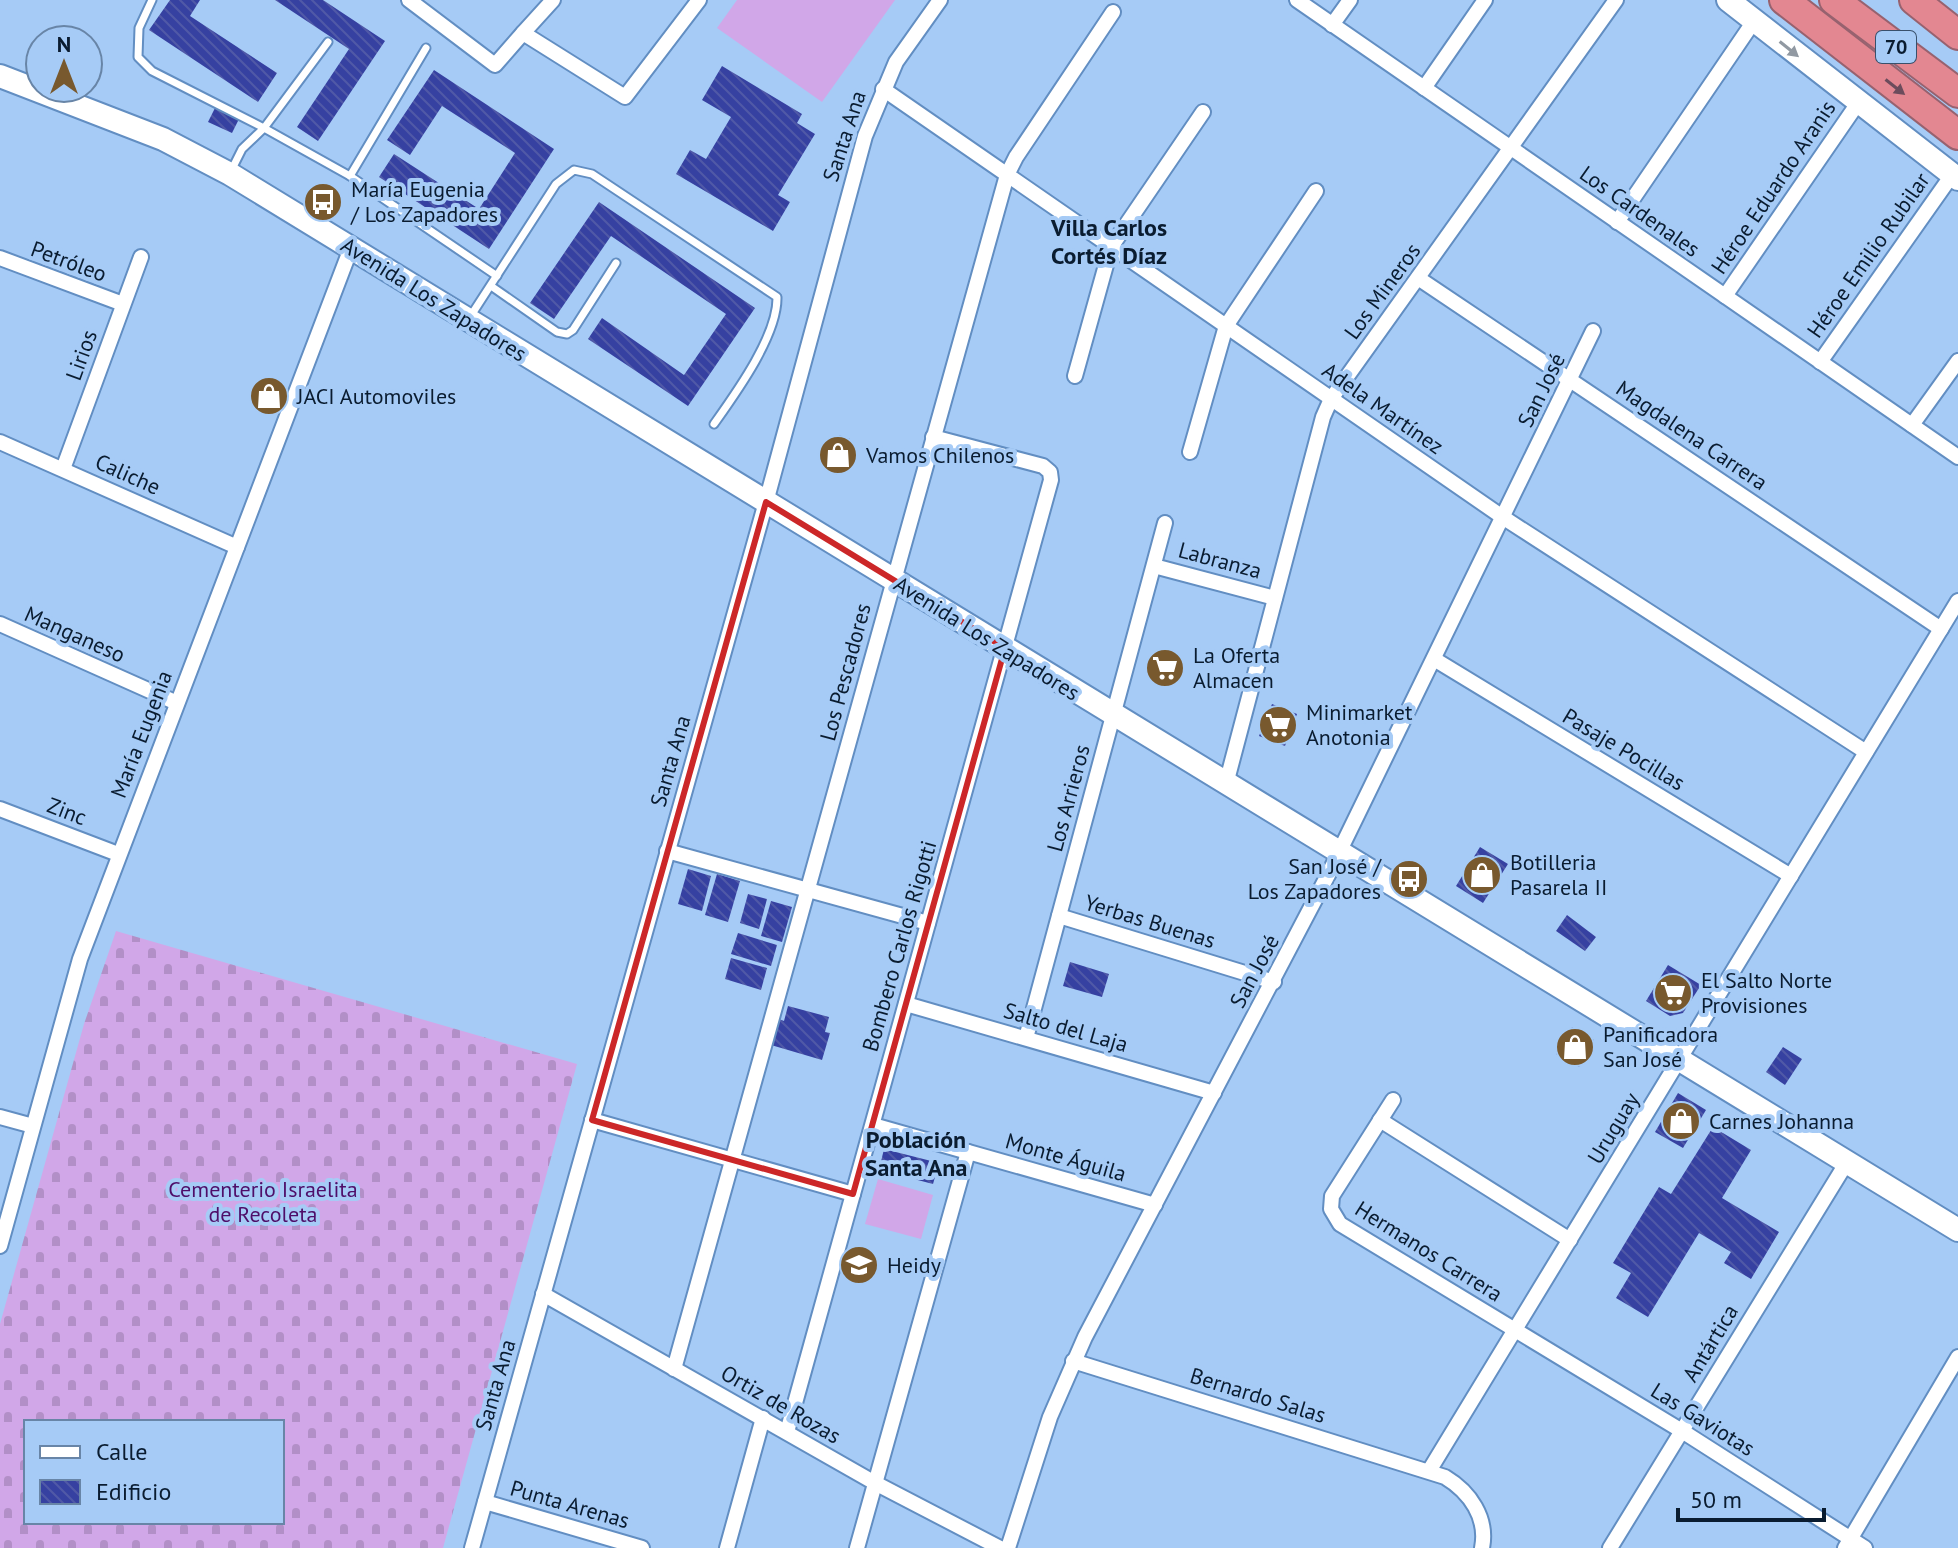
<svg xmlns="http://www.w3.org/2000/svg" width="1958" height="1548" font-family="'PT Sans',sans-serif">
<defs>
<pattern id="cemetery-stones" width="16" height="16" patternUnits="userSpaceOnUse" patternTransform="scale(2)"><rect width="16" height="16" fill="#d1a7e8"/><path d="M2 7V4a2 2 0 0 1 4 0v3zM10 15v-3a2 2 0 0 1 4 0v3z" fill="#b28fc7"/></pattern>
<pattern id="building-back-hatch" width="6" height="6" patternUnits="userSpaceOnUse" patternTransform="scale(2)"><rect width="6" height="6" fill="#3641a1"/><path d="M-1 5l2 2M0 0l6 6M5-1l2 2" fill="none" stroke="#5059a7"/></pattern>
</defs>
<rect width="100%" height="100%" fill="#a6cbf6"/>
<g fill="#d1a7e8">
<polygon points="737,0 895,0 822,102 717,28"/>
<polygon points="878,1179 933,1195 921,1239 865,1224"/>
</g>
<path fill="url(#cemetery-stones)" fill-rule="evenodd" d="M116,931L577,1064L443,1548H0V1324L84,1024ZM26,1422H282V1522H26Z"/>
<g fill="url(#building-back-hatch)">
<polygon points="170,0 200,0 190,16 277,73 258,102 149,30"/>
<polygon points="275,0 323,0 385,41 318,141 297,127 349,49"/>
<polygon points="722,66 802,114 797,123 815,134 778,195 790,202 773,231 676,174 690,150 706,159 731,117 702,100"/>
<polygon points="434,70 554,149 489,249 379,177 394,154 479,209 515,153 442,106 410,155 387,140"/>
<polygon points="215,108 239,119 232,133 208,122"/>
<polygon points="599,202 755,308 688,406 588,339 602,318 684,375 726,314 611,236 554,319 530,303"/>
<polygon points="839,435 850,439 838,475 827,471"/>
<polygon points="1153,655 1182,666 1177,680 1148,669"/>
<polygon points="1272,704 1297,714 1285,746 1259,736"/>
<polygon points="1480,847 1508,864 1483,903 1456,886"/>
<polygon points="688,869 711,876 702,911 678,904"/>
<polygon points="717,874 740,881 728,922 705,915"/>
<polygon points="748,894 767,899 759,929 740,923"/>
<polygon points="771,901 792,907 782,942 761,936"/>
<polygon points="1567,915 1596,937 1585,951 1556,931"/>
<polygon points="738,933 777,945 771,966 731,954"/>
<polygon points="731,958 767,968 761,990 725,979"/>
<polygon points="1070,962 1109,974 1102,997 1063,986"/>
<polygon points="1668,965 1701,985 1683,1013 1670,1016 1646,1001"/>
<polygon points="788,1006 829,1017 825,1032 830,1033 822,1060 771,1045 779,1019 784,1021"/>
<polygon points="1572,1027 1594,1040 1579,1067 1556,1054"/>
<polygon points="1783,1047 1802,1059 1785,1085 1766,1072"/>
<polygon points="1678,1093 1706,1110 1683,1148 1655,1132"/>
<polygon points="1713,1127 1751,1150 1722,1198 1779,1232 1751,1279 1724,1263 1731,1252 1699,1233 1648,1317 1616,1298 1631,1273 1613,1263 1659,1187 1671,1194"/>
<polygon points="884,1149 939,1163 933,1184 879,1170"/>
</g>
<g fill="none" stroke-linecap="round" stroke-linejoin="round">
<g stroke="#628ec2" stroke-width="11">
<g id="lane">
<polyline points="152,0 139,28 138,57 152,71 264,128 350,176 497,276"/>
<polyline points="231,171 242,149 264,128 328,42"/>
<polyline points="350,176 426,48"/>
<polyline points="491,286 557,332 567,334 573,330 616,263"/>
<path d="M470,317L556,184L574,170L592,174L777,297C778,335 736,393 714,424"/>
</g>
</g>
<g stroke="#628ec2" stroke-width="18">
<g id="street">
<polyline points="409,0 495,65 523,33 625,97 699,0"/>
<polyline points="1297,0 1958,457"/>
<polyline points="1332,25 1350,0"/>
<polyline points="523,33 553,0"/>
<polyline points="1424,88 1485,0"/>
<polyline points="883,89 1504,518 1866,752"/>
<polyline points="1617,222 1754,21"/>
<polyline points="0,258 123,304"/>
<polyline points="1418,278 1941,629"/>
<polyline points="1725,296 1858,103"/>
<polyline points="1820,362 1952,175"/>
<polyline points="1075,376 1111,247 1203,112"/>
<polyline points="1912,425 1958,361"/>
<polyline points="0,442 237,547"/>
<polyline points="1190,452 1226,326 1316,191"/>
<polyline points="63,469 141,257"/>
<polyline points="1154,566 1275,598"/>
<polyline points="0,624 177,703"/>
<polyline points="1434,659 1791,876"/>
<polyline points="1226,784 1323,417 1331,399 1616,0"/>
<polyline points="0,809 118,854"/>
<polyline points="667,851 928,923"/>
<polyline points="1059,916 1274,982"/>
<polyline points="906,1004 1214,1093"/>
<polyline points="1026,1038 1165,523"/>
<polyline points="1393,1100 1332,1196 1331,1209 1340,1224 1682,1431 1865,1548"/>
<polyline points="0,1117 33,1126"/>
<polyline points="592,1120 853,1194"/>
<polyline points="1380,1120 1570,1240"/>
<polyline points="873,1125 1155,1205"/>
<polyline points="0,1246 80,959 351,248"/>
<polyline points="543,1294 875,1483 1000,1548"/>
<path d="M1073,1361L1445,1477C1470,1492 1488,1518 1482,1548"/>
<polyline points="674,1369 1007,175 1016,157 1113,12"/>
<polyline points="787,1432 1051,480 1050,472 1043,466 933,437"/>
<polyline points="1429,1471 1958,601"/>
<polyline points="485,1502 642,1548"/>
<polyline points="472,1548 766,502 865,136 896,62 940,0"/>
<polyline points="727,1548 763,1418"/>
<polyline points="857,1548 968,1152"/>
<polyline points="1008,1548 1050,1417 1085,1337 1328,875 1593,331"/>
<polyline points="1610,1548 1847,1162"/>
<polyline points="1845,1548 1958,1357"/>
</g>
</g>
<g stroke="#628ec2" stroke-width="26">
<g id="secondary">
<polyline points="1728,0 1958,179"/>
<polyline points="0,76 163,139 230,174 1958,1230"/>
</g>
</g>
<g stroke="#97626f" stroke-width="32">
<g id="highway">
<polyline points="1784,0 1958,135"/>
<polyline points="1834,0 1958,93"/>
<polyline points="1914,0 1958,35"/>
</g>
</g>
<use href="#lane" stroke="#fff" stroke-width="7"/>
<use href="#street" stroke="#fff" stroke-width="14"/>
<use href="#secondary" stroke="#fff" stroke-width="22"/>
<use href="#highway" stroke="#e38791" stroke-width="28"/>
</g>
<defs><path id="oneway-solid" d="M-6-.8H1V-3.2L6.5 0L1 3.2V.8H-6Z" transform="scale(2)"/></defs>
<use fill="#9199a2" href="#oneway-solid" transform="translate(1789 49) rotate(39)"/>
<use fill="#6c4c5c" href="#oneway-solid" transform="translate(1895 87) rotate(38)"/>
<path fill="none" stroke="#cc2728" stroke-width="6" stroke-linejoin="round" d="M766,502L1005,648L853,1194L592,1120Z"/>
<defs>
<g id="bus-disc" transform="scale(2)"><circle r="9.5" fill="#78592e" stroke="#a6cbf6"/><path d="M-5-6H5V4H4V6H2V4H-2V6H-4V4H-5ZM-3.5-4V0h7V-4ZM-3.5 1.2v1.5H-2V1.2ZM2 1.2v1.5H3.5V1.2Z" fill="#fff"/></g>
<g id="shop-disc" transform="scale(2)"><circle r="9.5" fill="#78592e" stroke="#a6cbf6"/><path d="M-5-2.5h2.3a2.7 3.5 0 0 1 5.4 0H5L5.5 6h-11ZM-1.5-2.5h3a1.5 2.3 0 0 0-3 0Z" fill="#fff"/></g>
<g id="supermarket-disc" transform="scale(2)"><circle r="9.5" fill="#78592e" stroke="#a6cbf6"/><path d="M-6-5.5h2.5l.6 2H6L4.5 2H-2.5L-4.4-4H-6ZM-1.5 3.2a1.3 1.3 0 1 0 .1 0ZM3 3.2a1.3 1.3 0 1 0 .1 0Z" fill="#fff"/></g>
<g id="school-disc" transform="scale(2)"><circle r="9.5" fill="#78592e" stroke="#a6cbf6"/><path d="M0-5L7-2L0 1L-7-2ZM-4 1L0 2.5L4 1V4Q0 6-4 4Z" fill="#fff"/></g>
</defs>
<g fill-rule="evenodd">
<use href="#bus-disc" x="323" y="202"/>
<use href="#shop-disc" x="269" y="396"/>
<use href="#shop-disc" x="838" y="455"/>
<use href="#supermarket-disc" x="1165" y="668"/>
<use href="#supermarket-disc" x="1278" y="725"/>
<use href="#shop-disc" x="1482" y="875"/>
<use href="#bus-disc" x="1409" y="879"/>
<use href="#supermarket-disc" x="1673" y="993"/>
<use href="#shop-disc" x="1575" y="1047"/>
<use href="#shop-disc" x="1681" y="1121"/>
<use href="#school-disc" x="859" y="1265"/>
</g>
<g text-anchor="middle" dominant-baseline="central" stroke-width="8" stroke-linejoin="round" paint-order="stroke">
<rect fill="#a6cbf6" stroke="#39506b" stroke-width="2" x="1876" y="31" width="40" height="32" rx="6"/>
<g font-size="20" font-weight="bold" fill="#0a1c30">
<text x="1896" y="47">70</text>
</g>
<g font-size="22" fill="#0a1c30" stroke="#a6cbf6">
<text transform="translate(844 136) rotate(-72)">Santa Ana</text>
<text transform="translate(1773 187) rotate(-56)">Héroe Eduardo Aranis</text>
<text transform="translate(1640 211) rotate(35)">Los Cardenales</text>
<text transform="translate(1868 255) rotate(-55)">Héroe Emilio Rubilar</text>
<text transform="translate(69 261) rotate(20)">Petróleo</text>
<text transform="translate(1382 291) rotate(-54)">Los Mineros</text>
<text transform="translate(434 299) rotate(32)">Avenida Los Zapadores</text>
<text transform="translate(81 355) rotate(-70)">Lirios</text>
<text transform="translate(1541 390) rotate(-64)">San José</text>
<text transform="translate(1383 408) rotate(35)">Adela Martínez</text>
<text transform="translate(1692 435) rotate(34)">Magdalena Carrera</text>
<text transform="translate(128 474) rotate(24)">Caliche</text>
<text transform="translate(1220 560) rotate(15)">Labranza</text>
<text transform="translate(75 634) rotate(24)">Manganeso</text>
<text transform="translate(987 638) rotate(32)">Avenida Los Zapadores</text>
<text transform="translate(845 672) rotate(-75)">Los Pescadores</text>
<text transform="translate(141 734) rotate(-69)">María Eugenia</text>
<text transform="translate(1624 749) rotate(31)">Pasaje Pocillas</text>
<text transform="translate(670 761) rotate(-74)">Santa Ana</text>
<text transform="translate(1068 798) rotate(-75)">Los Arrieros</text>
<text transform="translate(67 811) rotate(21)">Zinc</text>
<text transform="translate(1150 921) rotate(17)">Yerbas Buenas</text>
<text transform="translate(899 946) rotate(-74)">Bombero Carlos Rigotti</text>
<text transform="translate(1254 971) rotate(-62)">San José</text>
<text transform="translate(1066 1027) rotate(16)">Salto del Laja</text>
<text transform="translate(1613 1128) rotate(-59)">Uruguay</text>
<text transform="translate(1066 1157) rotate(16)">Monte Águila</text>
<text transform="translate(1429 1251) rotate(32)">Hermanos Carrera</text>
<text transform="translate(1710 1343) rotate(-59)">Antártica</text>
<text transform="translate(495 1385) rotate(-74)">Santa Ana</text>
<text transform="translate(1258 1395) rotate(17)">Bernardo Salas</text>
<text transform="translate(781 1404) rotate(30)">Ortiz de Rozas</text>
<text transform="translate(1703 1419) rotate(32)">Las Gaviotas</text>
<text transform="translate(570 1504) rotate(16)">Punta Arenas</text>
</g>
<g font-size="22" fill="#0a1c30" stroke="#a6cbf6" text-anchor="start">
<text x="351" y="189">María Eugenia<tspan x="351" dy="25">/ Los Zapadores</tspan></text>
<text x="297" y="396">JACI Automoviles</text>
<text x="866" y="455">Vamos Chilenos</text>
<text x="1193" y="655">La Oferta<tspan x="1193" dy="25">Almacen</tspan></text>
<text x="1306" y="712">Minimarket<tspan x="1306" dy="25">Anotonia</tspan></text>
<text x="1510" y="862">Botilleria<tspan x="1510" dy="25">Pasarela II</tspan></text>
<text x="1381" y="866" text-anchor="end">San José /<tspan x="1381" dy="25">Los Zapadores</tspan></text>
<text x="1701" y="980">El Salto Norte<tspan x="1701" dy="25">Provisiones</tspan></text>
<text x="1603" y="1034">Panificadora<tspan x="1603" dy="25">San José</tspan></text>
<text x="1709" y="1121">Carnes Johanna</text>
<text x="887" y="1265">Heidy</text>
</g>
<g font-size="22" fill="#4e0e69" stroke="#a6cbf6">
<text x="263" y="1189">Cementerio Israelita<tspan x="263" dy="25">de Recoleta</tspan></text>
</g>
<g font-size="24" font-weight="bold" fill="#0a1c30" stroke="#a6cbf6">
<text x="1109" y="227">Villa Carlos<tspan x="1109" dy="28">Cortés Díaz</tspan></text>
<text x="916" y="1139">Población<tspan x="916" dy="28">Santa Ana</tspan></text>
</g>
</g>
<rect x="24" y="1420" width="260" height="104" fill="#a6cbf6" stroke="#6885a7" stroke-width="2"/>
<rect x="40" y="1446" width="40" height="12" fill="#ffffff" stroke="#6885a7" stroke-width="2"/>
<text x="96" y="1460" font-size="24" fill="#0a1c30">Calle</text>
<rect x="40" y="1480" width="40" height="24" fill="url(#building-back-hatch)" stroke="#6885a7" stroke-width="2"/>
<text x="96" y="1500" font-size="24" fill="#0a1c30">Edificio</text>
<g transform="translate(64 64)"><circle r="38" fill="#a6cbf6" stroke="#6885a7" stroke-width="2"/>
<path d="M0-6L14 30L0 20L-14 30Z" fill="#78592e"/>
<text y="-12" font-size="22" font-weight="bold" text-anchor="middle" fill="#0a1c30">N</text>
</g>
<path d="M1678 1508v12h146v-12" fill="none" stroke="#0a1c30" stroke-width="4"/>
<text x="1690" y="1508" font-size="24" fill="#0a1c30" stroke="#a6cbf6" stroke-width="6" paint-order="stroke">50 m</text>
</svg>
